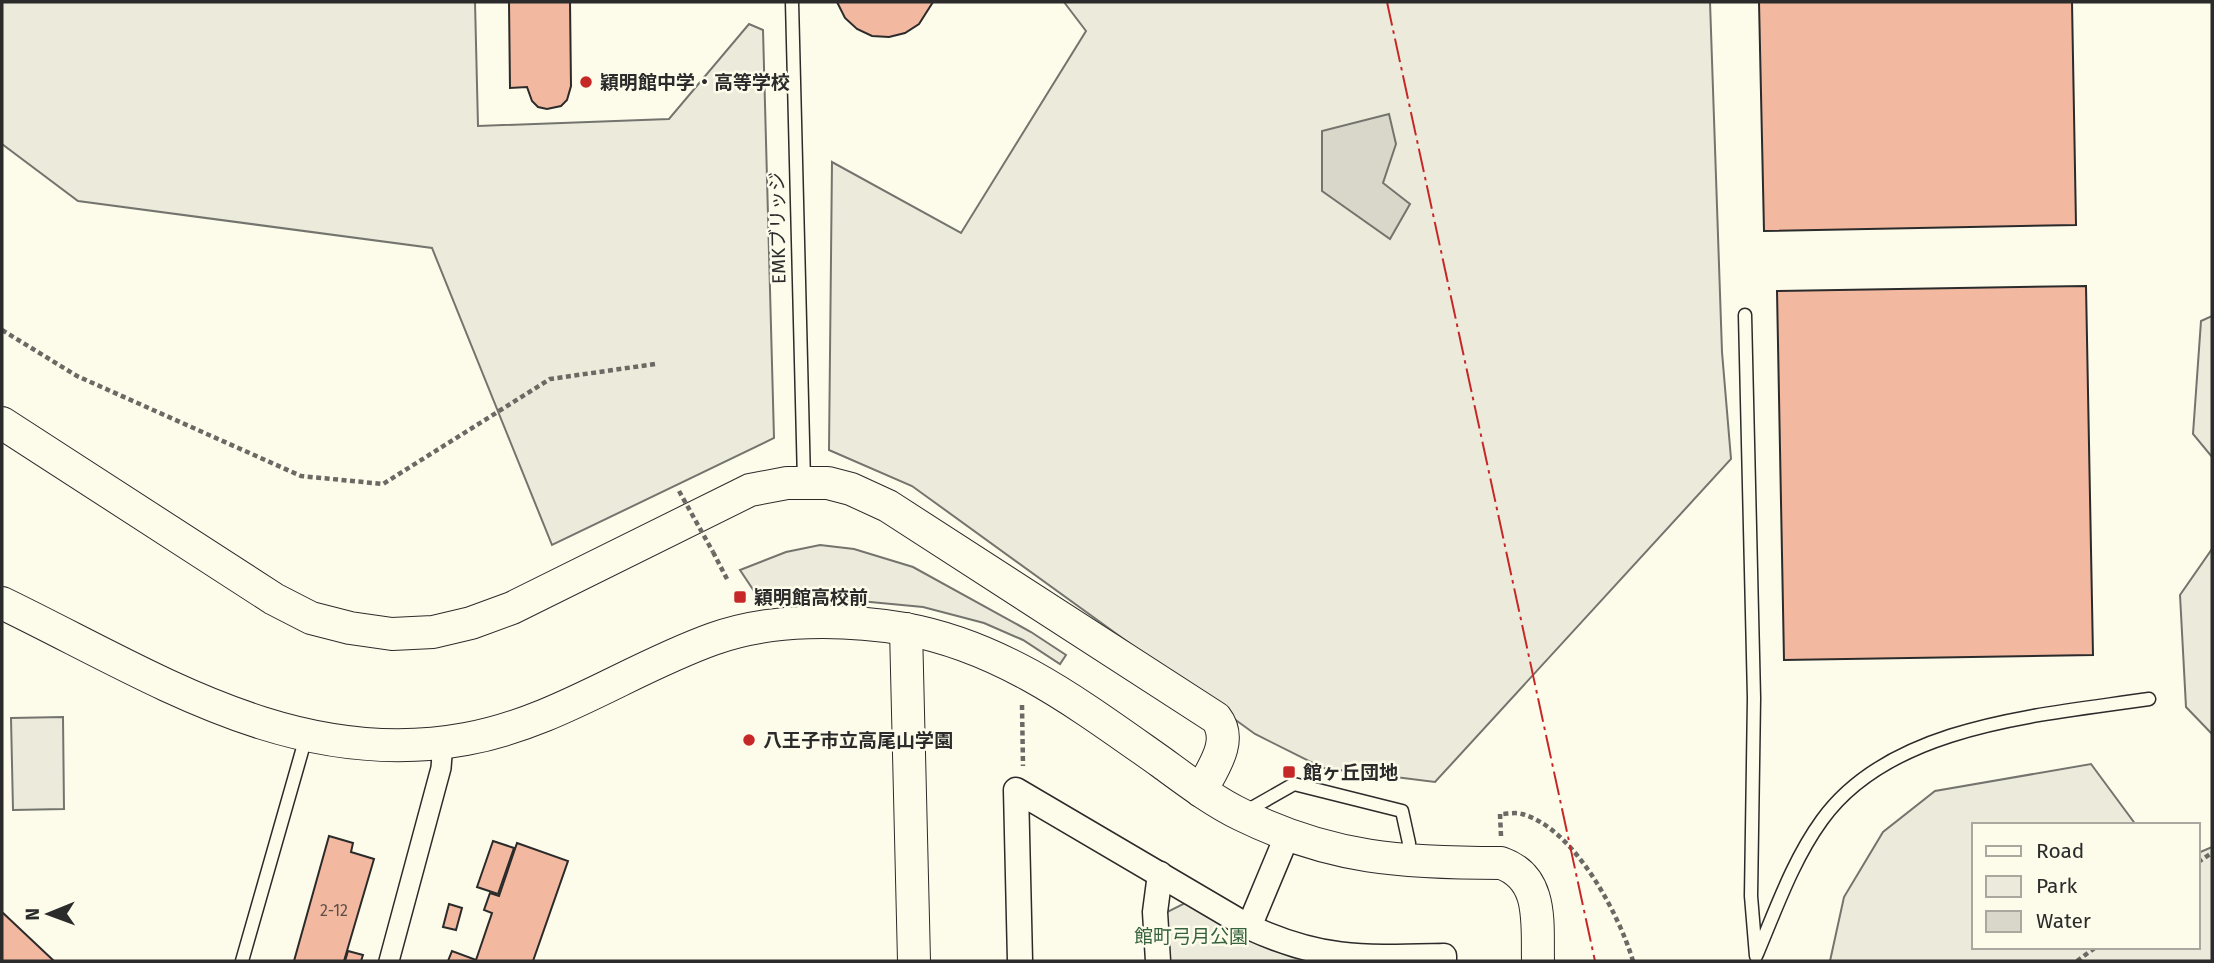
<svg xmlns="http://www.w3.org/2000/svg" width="2214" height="963" font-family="'Fira Sans','Noto Sans JP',sans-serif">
<rect width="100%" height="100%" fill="#fdfbea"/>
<g fill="#ecebdb" stroke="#74746e" stroke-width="2">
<polygon points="2,2 475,2 478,126 669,119 749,24 763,30 774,438 552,545 432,248 78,201 2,144"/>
<polygon points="1064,2 1710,2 1722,352 1731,459 1435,782 1323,768 1255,734 912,486 829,450 832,162 961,233 1086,31"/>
<polygon points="2212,316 2212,457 2193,434 2201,321"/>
<polygon points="2212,549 2212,734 2186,707 2180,595"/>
<polygon points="63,717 64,809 13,810 11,718"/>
<polygon points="2091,764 2136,825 1974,825 1974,947 2198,947 2198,853 2212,847 2212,961 1830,961 1844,897 1883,832 1935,791"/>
<polygon points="1185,903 1274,949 1309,961 1167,961 1165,913"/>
</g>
<polygon fill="#eceadb" stroke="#74746e" stroke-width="2" points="820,545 854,549 913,567 1031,632 1066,655 1060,664 1023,640 984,623 923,607 754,591 740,570 786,552"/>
<polygon fill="#d8d7c9" stroke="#74746e" stroke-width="2" points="1389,114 1396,144 1383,183 1410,204 1390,239 1322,191 1322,131"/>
<g fill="#f2b8a0" stroke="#2b2b2b" stroke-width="2">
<polygon points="509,2 570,2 571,86 567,100 561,106 547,109 538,107 532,101 527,87 510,88"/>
<polygon points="837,2 933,2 919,24 905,33 889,37 872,36 857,29 845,18"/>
<polygon points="1759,2 2072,2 2076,225 1764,231"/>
<polygon points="2086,286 2093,655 1784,660 1777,291"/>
<polygon points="329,836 353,843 351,852 374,859 344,961 294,961"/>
<polygon points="493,841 514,848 498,894 477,887"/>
<polygon points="517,843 568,861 533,961 448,961 452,951 476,960 492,913 484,910 490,893 499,896"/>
<polygon points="449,904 462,908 456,930 443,927"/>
<polygon points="2,912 54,961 2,961"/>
<polygon points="348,951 363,955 361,961 345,961"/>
</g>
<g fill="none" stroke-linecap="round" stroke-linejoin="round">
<g stroke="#2b2b2b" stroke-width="15">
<g id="service">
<polyline points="792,2 804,481"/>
<polyline points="1745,315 1754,698 1751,896 1756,956"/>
<polyline points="1243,813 1294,784 1402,811 1409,843 1408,861"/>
<path d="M1757,954C1776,909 1793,860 1822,820C1891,724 2043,715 2149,699"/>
<polyline points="242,961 306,737"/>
</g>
</g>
<g stroke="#2b2b2b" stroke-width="22">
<polyline id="pedestrian" points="389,961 441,768 443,742"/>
</g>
<g stroke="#2b2b2b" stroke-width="27">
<g id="minor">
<polyline points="1249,927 1287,836"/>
<path d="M1020,961L1016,790L1249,927C1323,961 1365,958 1444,956V961"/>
<polyline points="1158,961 1155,912 1160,874"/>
</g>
</g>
<g stroke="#2b2b2b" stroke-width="34">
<g id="tertiary">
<path d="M2,423L274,599L311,618L350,628L392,634L433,632L471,623L512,608L750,490L787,483H828L851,489L888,506L1216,718C1234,741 1212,769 1201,791"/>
<path d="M2,603C151,675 293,771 466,739C555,723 629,669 713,639C771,618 844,619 905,629C1004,647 1080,705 1161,762C1187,781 1213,801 1242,815C1332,859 1403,863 1501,863C1544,878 1537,924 1538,961"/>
<polyline points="906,629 914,961"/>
</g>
</g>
<g stroke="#6a6964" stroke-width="4.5" stroke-dasharray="5 3.5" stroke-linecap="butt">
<polyline points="2,330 77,376 301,476 383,484 550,379 655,364"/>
<polyline points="713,552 728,581"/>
<polyline points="1022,705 1023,766"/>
<path d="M1501,836L1500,814C1507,814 1516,812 1522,814C1574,828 1619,914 1633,961"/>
<polyline points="2198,862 2212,853"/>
<polyline points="2077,961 2096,947"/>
</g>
<use href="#service" stroke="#fdfbea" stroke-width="12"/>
<use href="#pedestrian" stroke="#fdfbea" stroke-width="19"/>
<use href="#minor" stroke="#fdfbea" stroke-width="24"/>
<use href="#tertiary" stroke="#fdfbea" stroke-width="32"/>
<polyline stroke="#6a6964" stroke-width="4.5" stroke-dasharray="5 3.5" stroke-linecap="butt" points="679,491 713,552"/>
<polyline stroke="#c62828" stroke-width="2" stroke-dasharray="24 5 3.5 5" stroke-linecap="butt" points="1387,2 1595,961"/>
</g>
<g fill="#c62828" stroke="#fdfbea" stroke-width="2.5">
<circle cx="586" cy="82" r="7"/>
<rect x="733" y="590" width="14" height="14" rx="3.5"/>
<circle cx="749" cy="740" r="7"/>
<rect x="1282" y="765" width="14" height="14" rx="3.5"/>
</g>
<g text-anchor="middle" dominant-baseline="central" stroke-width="5" stroke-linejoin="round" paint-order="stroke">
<g font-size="16" fill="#5d4e48">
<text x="334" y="910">2-12</text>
</g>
<g font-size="19" font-weight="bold" fill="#2b2b2b" stroke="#fdfbea" text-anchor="start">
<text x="600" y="82">穎明館中学・高等学校</text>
<text x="754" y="597">穎明館高校前</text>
<text x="763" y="740">八王子市立高尾山学園</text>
<text x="1303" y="772">館ヶ丘団地</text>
</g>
<g font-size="19" fill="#2b2b2b" stroke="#fdfbea">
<text transform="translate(778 228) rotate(-91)">EMKブリッジ</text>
</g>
<g font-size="19" fill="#34623c" stroke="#fdfbea">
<text x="1191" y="936">館町弓月公園</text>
</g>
</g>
<rect width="2214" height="963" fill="none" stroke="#2b2b2b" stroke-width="7"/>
<rect x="1972" y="823" width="228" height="126" fill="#fdfbea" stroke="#a9a89e" stroke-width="2"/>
<rect x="1986" y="846" width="35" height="10" fill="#fdfbea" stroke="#a9a89e" stroke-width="2"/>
<text x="2036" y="858" font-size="21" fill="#2b2b2b">Road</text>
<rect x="1986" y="876" width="35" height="21" fill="#ecebdb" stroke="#a9a89e" stroke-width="2"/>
<text x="2036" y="893" font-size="21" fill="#2b2b2b">Park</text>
<rect x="1986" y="911" width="35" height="21" fill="#d8d7c9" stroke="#a9a89e" stroke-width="2"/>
<text x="2036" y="928" font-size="21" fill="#2b2b2b">Water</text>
<g transform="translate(49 914) rotate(269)" stroke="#fdfbea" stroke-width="5" paint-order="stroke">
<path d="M0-5L12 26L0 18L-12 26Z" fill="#2b2b2b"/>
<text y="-10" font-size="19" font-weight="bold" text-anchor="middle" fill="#2b2b2b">N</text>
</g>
</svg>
